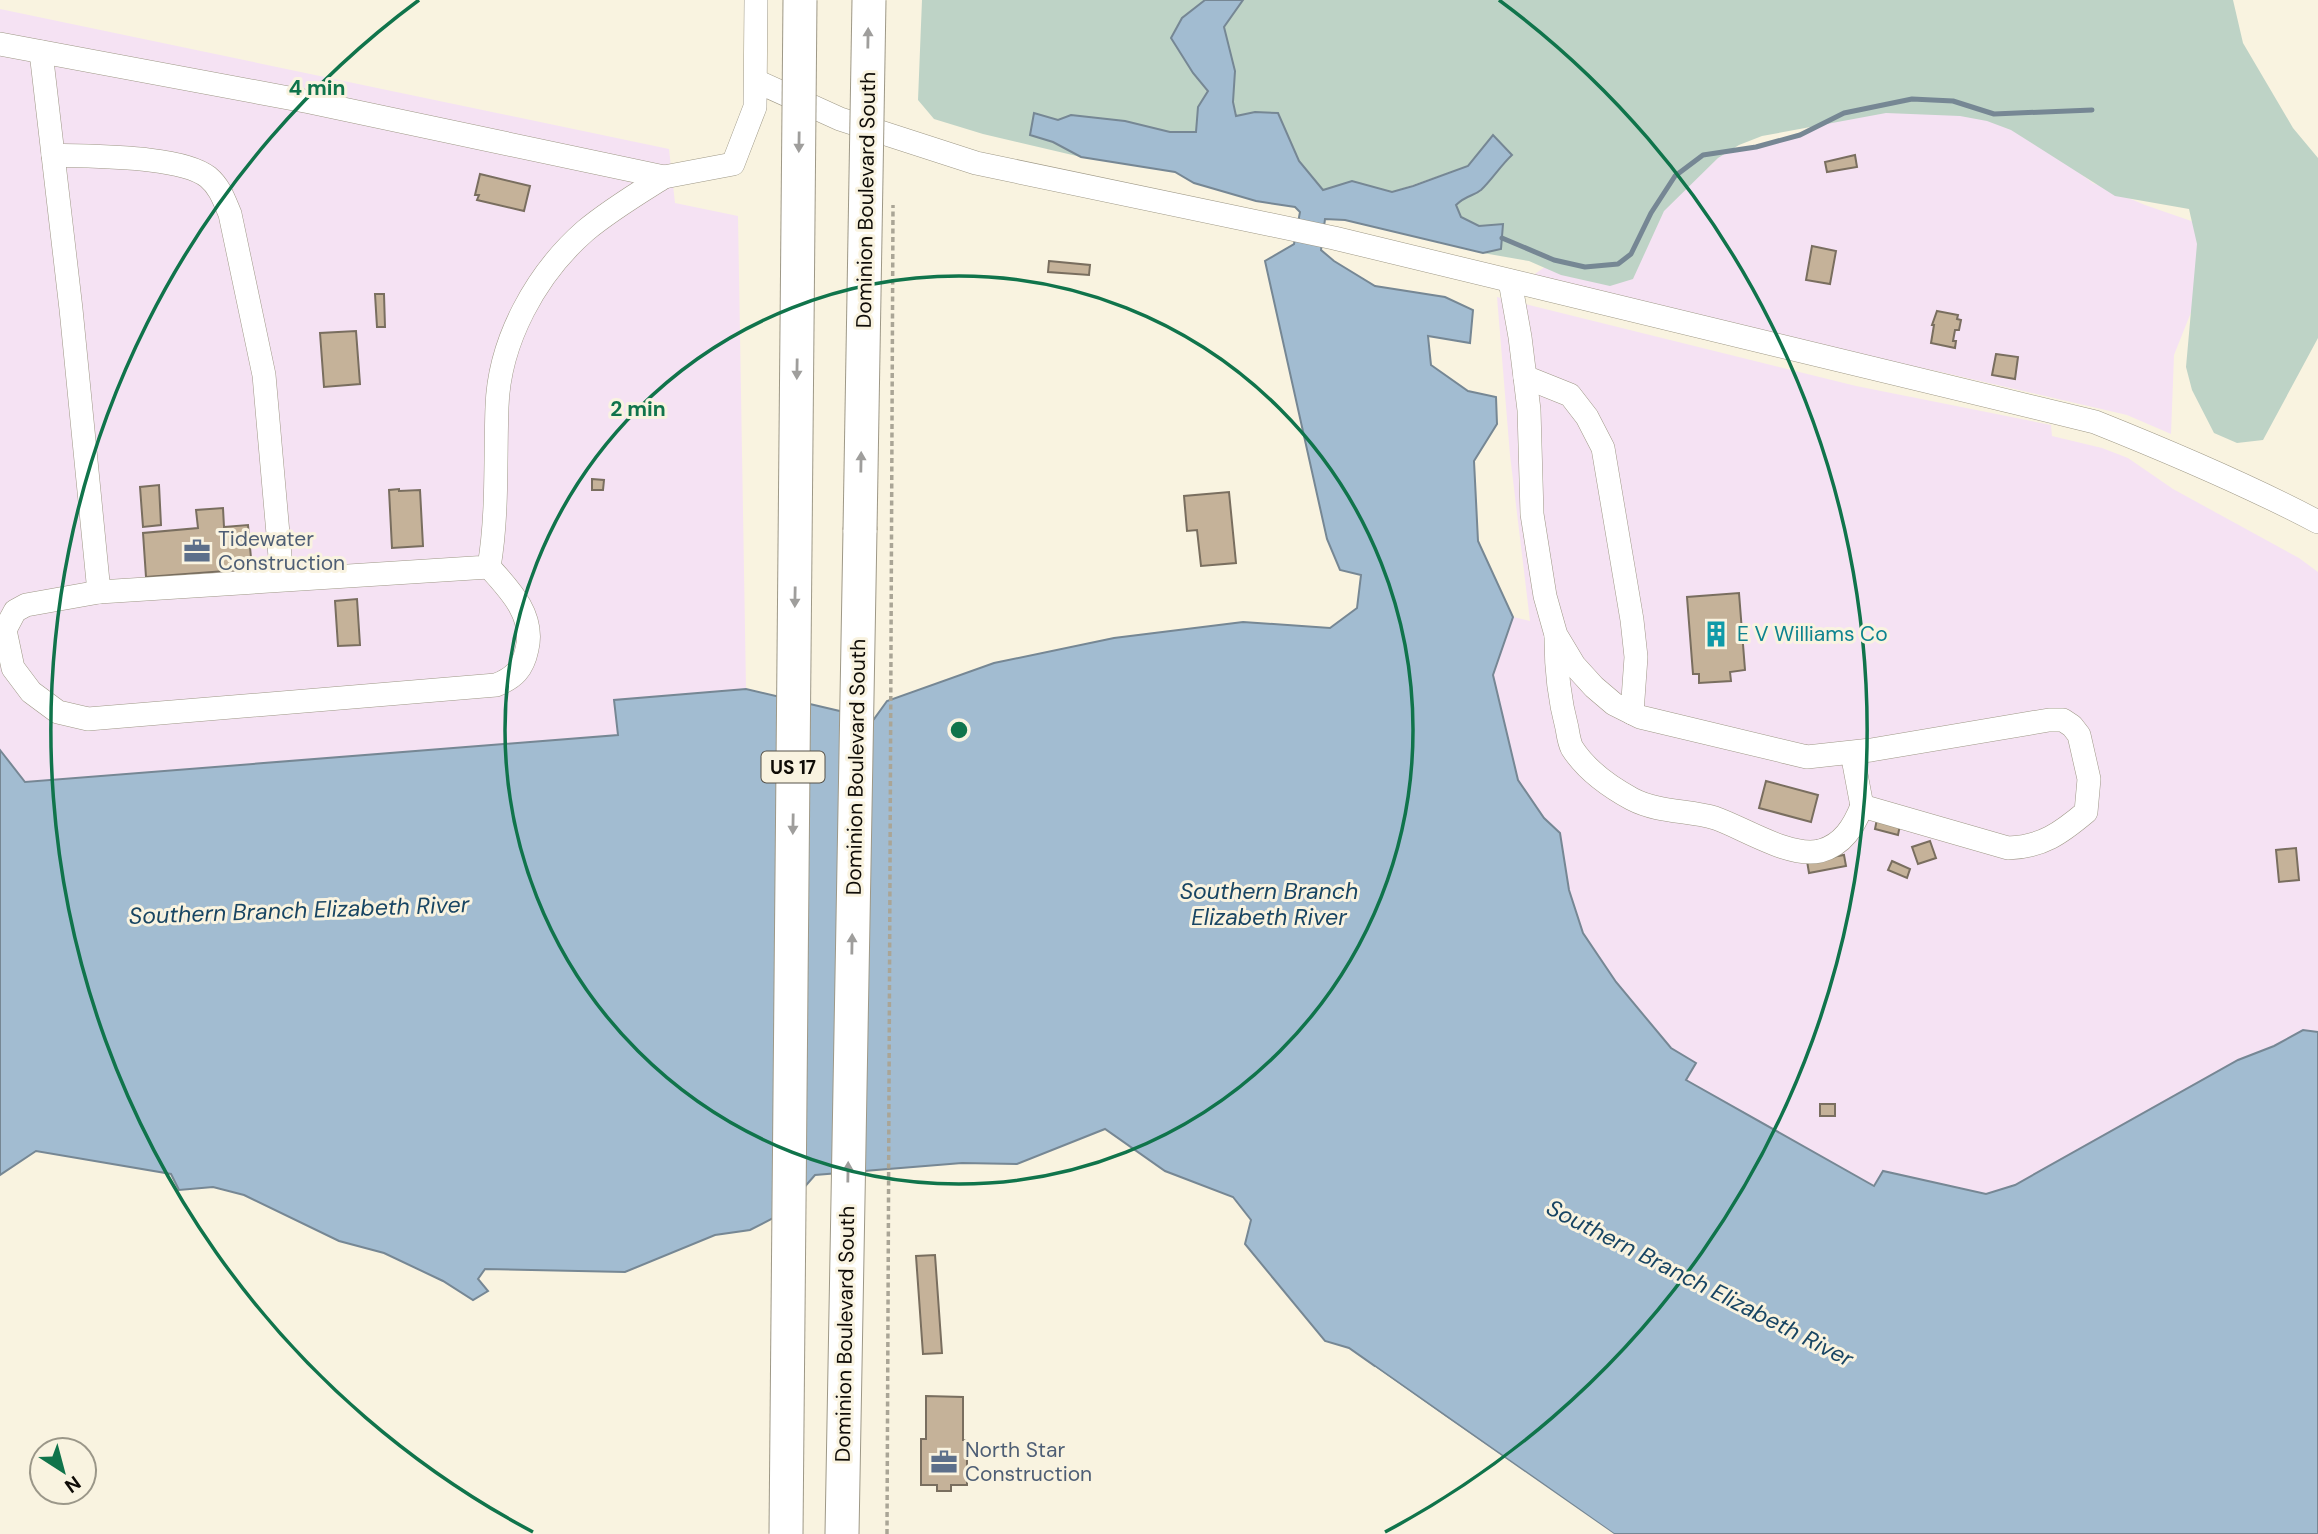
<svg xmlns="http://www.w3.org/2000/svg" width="2318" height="1534" font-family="'DM Sans',sans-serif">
<rect width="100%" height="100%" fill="#f9f3e0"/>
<g fill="#f5e2f3">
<polygon points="0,9 669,149 675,203 738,216 746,689 614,700 618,735 25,782 0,750"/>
<polygon points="1953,101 2039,143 2093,183 2145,205 2223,232 2174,355 2171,434 2127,415 1932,370 1808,345 1532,276 1703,155 1756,147 1800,135 1844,113"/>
<polygon points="1497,297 1856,386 2051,425 2052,436 2102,448 2128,458 2173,489 2299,558 2318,572 2318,1032 2303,1030 2274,1046 2238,1060 2015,1185 1986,1194 1883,1171 1875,1186 1686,1080 1696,1063 1671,1048 1616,982 1583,933 1569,890 1560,833 1544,818 1518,780 1493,675 1513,617 1530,621 1510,455"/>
</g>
<g fill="#bed3c6">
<polygon points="922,0 1205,0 1171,38 1193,73 1208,91 1198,107 1196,132 1170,132 1125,121 1071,115 1031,135 1053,142 1081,157 983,134 934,119 918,100"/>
<polygon points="1243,0 2233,0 2243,43 2293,128 2318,158 2318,338 2263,440 2237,443 2214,433 2192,390 2186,367 2197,244 2189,209 2115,196 2011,130 1987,121 1960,116 1886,113 1762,136 1739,145 1718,158 1664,211 1633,279 1610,286 1561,275 1529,261 1483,253 1501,249 1480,227 1461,217 1456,205 1466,196 1480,192 1512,155 1468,166 1392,192 1352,181 1323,190 1299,161 1278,113 1255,112 1236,117 1233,102 1235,71 1224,27"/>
</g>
<path fill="#a2bcd1" stroke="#768794" stroke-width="2" d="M1205,0H1243L1224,27L1235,71L1233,102L1236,116L1255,112L1278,113L1299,161L1323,190L1352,181L1392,192L1413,186L1468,166L1493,135L1512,155C1501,165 1491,181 1481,190C1474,196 1466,195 1456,205L1461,217L1479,226L1503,224L1501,249L1483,253L1345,220L1325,219L1321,250L1334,261L1375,286L1445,297L1473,310L1470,343L1428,336L1431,365L1468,391L1496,397L1497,424L1474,461L1478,541L1513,617L1493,675L1518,780L1544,818L1560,833L1569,890L1583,933L1616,982L1671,1048L1696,1063L1686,1080L1874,1186L1883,1171L1986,1194L2015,1185L2238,1060L2274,1046L2303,1030L2318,1032V1534H1614L1349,1348L1325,1341L1245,1244L1251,1220L1233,1197L1165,1171L1105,1129L1017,1164L962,1163L815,1175L781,1214L750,1230L715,1235L625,1272L485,1269L478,1279L488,1291L473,1300L443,1281L384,1253L339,1241L244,1195L213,1187L179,1190L171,1174L36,1151L0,1175V750L25,782L618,735L614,700L746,689L874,719L887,701L994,663L1114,638L1243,622L1330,628L1357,608L1361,575L1340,570L1327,539L1265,261L1294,244L1300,212L1295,207L1256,201L1194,183L1175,172L1081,157L1053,142L1030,135L1034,113L1058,120L1071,115L1125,121L1170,132H1196L1198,107L1208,91L1193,73L1171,38L1182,18Z"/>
<polygon fill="#f9f3e0" points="1375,1367 1446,1417 1614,1534 1608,1534 1444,1420 1372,1370"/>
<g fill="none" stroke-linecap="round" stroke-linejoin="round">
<polyline stroke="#768794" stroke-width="5" points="1502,238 1554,260 1585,267 1618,264 1631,254 1651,213 1675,176 1703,155 1756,147 1800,135 1844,113 1912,99 1953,101 1994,114 2092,110"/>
</g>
<g fill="#c5b299" stroke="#796e5f" stroke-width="2">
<polygon points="1855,155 1857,167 1827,172 1825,162"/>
<polygon points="480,174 530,186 524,211 477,200 479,195 475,195"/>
<polygon points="1812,246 1836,251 1830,284 1806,280"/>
<polygon points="1049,261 1090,265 1089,275 1048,272"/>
<polygon points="375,294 384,294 385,327 377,327"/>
<polygon points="1937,311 1958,315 1957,319 1961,320 1959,330 1955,330 1953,341 1956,341 1955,348 1931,343 1934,325 1932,325"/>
<polygon points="356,331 360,384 324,387 320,333"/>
<polygon points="1996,354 2018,357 2015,379 1992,375"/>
<polygon points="592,479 604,480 603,490 592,490"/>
<polygon points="159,485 161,525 143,527 140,487"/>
<polygon points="399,489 399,491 420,490 423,546 392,548 389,490"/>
<polygon points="1229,492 1236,563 1201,566 1197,530 1187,531 1184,496"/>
<polygon points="223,508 224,527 248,525 252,569 146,577 143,533 198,528 196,510"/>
<polygon points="1739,593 1745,670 1730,672 1731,681 1699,683 1699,674 1693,674 1687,597"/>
<polygon points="357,599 360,645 338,646 335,601"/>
<polygon points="1766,781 1818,795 1811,822 1759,808"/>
<polygon points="1877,819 1900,825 1898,835 1875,829"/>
<polygon points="1930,841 1936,858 1918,864 1912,847"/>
<polygon points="2296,848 2299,880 2279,882 2276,850"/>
<polygon points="1844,855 1846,866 1809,873 1807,861"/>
<polygon points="1892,861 1910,869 1907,878 1888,870"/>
<rect x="1820" y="1104" width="15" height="12"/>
<polygon points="935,1255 942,1353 923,1354 916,1256"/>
<polygon points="926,1396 963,1397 963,1440 967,1440 967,1485 951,1485 951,1491 937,1491 937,1485 921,1485 921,1439 926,1439"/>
</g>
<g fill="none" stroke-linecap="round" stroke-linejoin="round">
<g stroke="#9e9886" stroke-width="24">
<g id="minor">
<polyline points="0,44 310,102 664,177 733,164 755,107 756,0"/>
<path d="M41,52L71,309L99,592L489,567C498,514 495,460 497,407C499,341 536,274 585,231C610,210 637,194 664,177"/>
<path d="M756,81L840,119L976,163L1334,238L2095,422C2170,452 2246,484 2318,522"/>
<path d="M53,155C90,157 180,155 208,177C220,187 224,200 230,214L264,375L282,579"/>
<path d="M1510,281L1520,337L1529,410L1532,514L1545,596L1556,635L1574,665L1594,687L1614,704L1640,717L1807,757L1871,750L2049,720H2063L2072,726L2079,735L2089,779L2086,812C2061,833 2042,847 2008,848L1862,806L1852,753"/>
<polyline points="1525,377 1570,395 1587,417 1603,448 1632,620 1636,657 1632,713"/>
<path d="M99,592L26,605L15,611L5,630L13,668L31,692L58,712L88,719L496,685C514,678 523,669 527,649C535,616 510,590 489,567"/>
<path d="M1556,638C1556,669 1559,698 1567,728C1568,734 1569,742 1572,748C1586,770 1610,787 1632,799C1659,813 1689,810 1715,818C1744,828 1789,858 1820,851C1843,845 1854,826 1862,806"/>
</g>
</g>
<g stroke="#9e9886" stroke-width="35">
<polyline id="highway" points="842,1534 860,530"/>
</g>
<use href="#minor" stroke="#fff" stroke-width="23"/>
<use href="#highway" stroke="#fff" stroke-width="33"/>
<g stroke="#9e9886" stroke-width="35" stroke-linecap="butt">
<g id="highway-bridge">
<polyline points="860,530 869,0"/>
<polyline points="786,1534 800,0"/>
</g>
</g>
<polyline stroke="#aaa596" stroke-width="3.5" stroke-dasharray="5 3.5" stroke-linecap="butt" points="887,1534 893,205"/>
<use href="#highway-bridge" stroke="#fff" stroke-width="33"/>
</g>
<defs><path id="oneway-solid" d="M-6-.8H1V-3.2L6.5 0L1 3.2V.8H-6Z" transform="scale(1.75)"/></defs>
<g fill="#9f9e9c">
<use href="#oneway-solid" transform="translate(868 38) rotate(-89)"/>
<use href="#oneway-solid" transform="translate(799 142) rotate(91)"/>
<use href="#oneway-solid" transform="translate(797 369) rotate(91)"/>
<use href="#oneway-solid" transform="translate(861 462) rotate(-89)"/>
<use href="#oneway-solid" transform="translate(795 597) rotate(91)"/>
<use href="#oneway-solid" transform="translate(793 824) rotate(91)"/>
<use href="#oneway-solid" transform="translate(852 944) rotate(-89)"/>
<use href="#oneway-solid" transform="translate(848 1172) rotate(-89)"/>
</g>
<g fill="none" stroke="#10744b" stroke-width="3.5">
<circle cx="959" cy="730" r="454"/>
<path d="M533 1532A908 908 0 0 1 419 0M1499 0A908 908 0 0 1 1385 1532"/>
</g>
<defs>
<g id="office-bare" transform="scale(2.1)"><path d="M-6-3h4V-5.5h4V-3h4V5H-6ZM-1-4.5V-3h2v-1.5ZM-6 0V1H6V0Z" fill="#5c6f8a" stroke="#f9f3e0" stroke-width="2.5" paint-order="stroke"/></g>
<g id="building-bare" transform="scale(2.1)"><path d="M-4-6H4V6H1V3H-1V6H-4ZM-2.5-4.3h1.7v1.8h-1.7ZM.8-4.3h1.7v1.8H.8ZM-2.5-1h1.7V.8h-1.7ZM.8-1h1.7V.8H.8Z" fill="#0f9aa8" stroke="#f9f3e0" stroke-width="2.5" paint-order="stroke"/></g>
</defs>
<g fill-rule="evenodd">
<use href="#office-bare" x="197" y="551"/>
<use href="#building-bare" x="1716" y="634"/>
<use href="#office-bare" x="944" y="1462"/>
</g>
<g text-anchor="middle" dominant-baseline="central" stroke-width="6" stroke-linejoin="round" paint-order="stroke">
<rect fill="#f9f3e0" stroke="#555148" stroke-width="2" x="761.5" y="751.5" width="63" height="31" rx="5"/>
<g font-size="19" font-weight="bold" fill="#0f0c07">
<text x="793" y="767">US 17</text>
</g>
<g font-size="21" fill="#0f0c07" stroke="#f9f3e0">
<text transform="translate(866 200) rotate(-89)">Dominion Boulevard South</text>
<text transform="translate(856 767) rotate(-89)">Dominion Boulevard South</text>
<text transform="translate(845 1334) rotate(-89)">Dominion Boulevard South</text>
</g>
<g font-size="21" fill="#4e5e75" stroke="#f9f3e0" text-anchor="start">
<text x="218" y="539">Tidewater<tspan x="218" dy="24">Construction</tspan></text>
<text x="965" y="1450">North Star<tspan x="965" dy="24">Construction</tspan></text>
</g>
<g font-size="21" fill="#0d838f" stroke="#f9f3e0" text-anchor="start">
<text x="1737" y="634">E V Williams Co</text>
</g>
<g font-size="23" font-style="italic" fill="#184563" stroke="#f9f3e0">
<text x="1269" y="891">Southern Branch<tspan x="1269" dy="26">Elizabeth River</tspan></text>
<text transform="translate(299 910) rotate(-2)">Southern Branch Elizabeth River</text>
<text transform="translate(1700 1283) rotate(27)">Southern Branch Elizabeth River</text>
</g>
</g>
<circle cx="959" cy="730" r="10" fill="#10744b" stroke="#f9f3e0" stroke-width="3.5"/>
<g font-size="21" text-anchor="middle" font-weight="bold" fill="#10744b" stroke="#f9f3e0" stroke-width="6" stroke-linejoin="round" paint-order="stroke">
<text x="317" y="95">4 min</text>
<text x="638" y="416">2 min</text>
</g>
<g transform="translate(63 1471) rotate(144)"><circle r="33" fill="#f9f3e0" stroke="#9b9789" stroke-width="2"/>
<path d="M0-5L12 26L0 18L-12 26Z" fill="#10744b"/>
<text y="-10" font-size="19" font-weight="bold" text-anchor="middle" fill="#0f0c07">N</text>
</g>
</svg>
